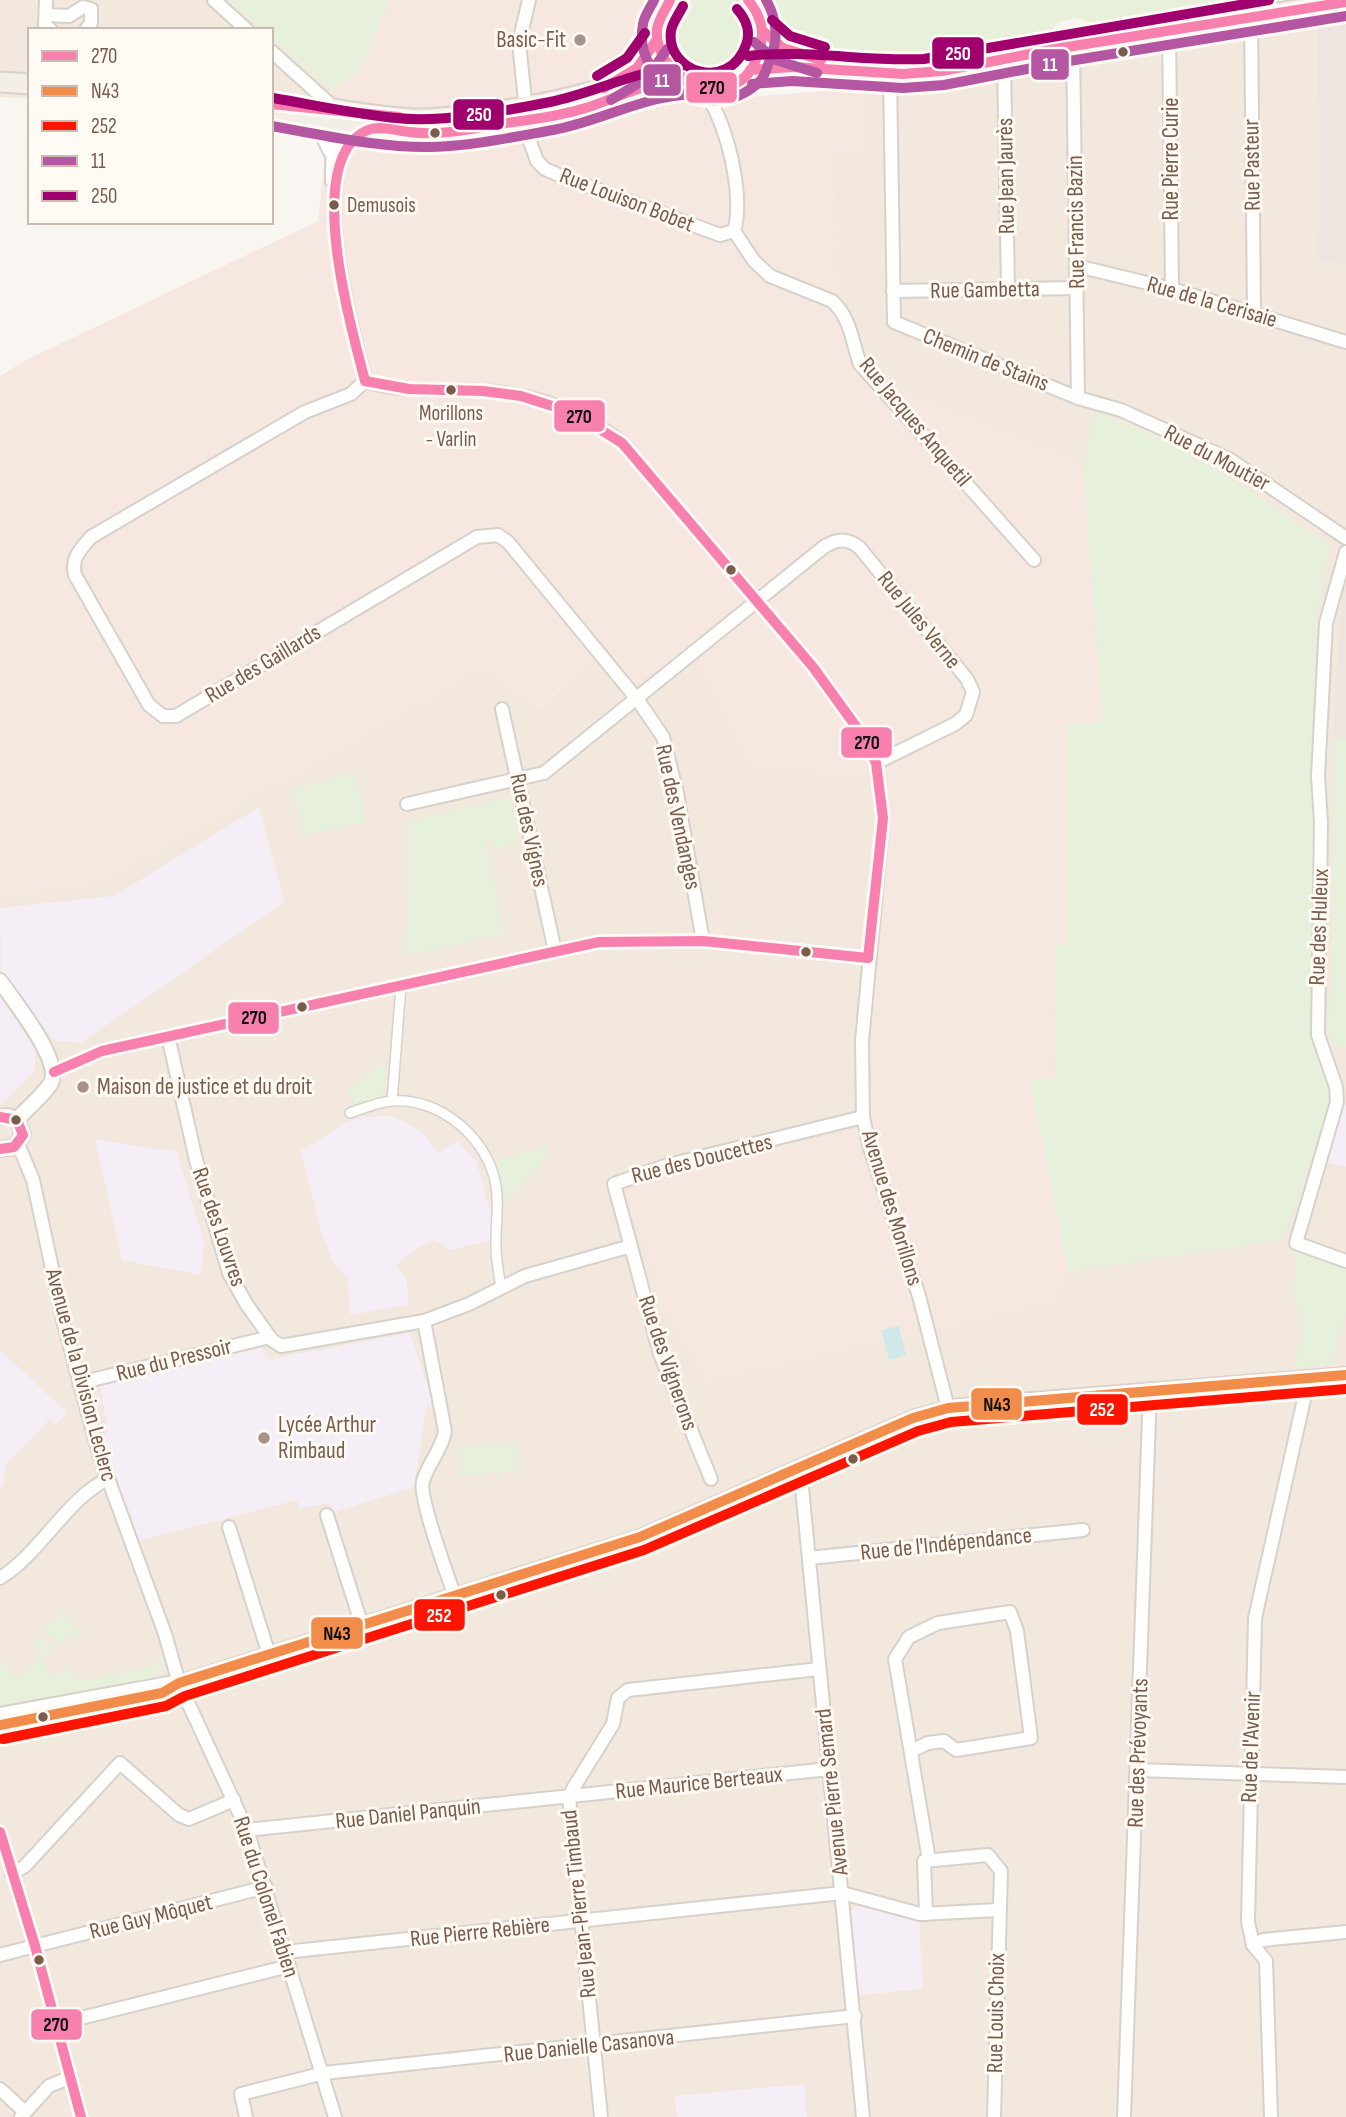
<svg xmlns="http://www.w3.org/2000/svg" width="1346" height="2117" font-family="'Sofia Sans Condensed',sans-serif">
<rect width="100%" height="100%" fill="#f9f5f0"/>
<g fill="#f2e8de">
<polygon points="0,0 228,0 263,30 30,30 30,98 0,97"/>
<polygon points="1317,24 1318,259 1346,265 1346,573 1333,736 1346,740 1346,2117 0,2117 0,898 105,879 484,668 538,708 593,661 690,647 880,778 871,1127 623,1183 664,1310 1056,1079 1055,945 1067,945 1103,722 1083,471 1061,455 859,371 839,297 830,155 864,153 864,88"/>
<polygon points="271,37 332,90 301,126 271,122"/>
</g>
<polygon fill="#f6e8e1" points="389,0 651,0 654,65 698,101 864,88 864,153 830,156 839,297 859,370 1061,455 1083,470 1103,722 1066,725 1067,946 1055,946 1056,1080 1030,1081 1068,1272 1058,1303 706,1384 664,1310 622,1183 871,1127 880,778 750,771 690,648 628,689 593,661 537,708 484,668 105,879 0,898 0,376 24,361 318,221 332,90 360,71"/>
<g fill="#ede5e0">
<polygon points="1346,20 1346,265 1318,260 1317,24"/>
<polygon points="1346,573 1346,740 1333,736 1343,574"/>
</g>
<g fill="#f6eef6">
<polygon points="259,807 284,902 81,1043 53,1040 1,969 0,908 114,896"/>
<polygon points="0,997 35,1049 35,1070 2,1104 0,1104"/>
<polygon points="1346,1099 1346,1167 1326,1162"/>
<polygon points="392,1116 421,1131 438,1153 457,1141 476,1161 491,1214 492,1240 450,1250 434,1240 418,1248 396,1265 406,1278 409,1305 350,1315 348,1278 334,1264 322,1234 301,1151 347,1122 363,1117"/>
<polygon points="95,1139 177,1152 204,1243 201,1275 122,1260"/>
<polygon points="410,1333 432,1400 431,1407 426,1408 414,1487 334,1512 329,1503 299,1509 297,1500 138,1541 131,1514 127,1512 117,1486 118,1480 108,1452 102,1445 108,1431 100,1386 262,1348 266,1360"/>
<polygon points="0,1350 67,1413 56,1424 49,1420 5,1466 4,1484 0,1488"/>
<polygon points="859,1904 919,1923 923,1989 859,1995 851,1912"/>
<polygon points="804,2084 807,2117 677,2117 675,2096"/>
</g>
<g fill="#e7f0db">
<polygon points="228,0 389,0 360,71 332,90 271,37 271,30 263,30"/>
<path d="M682,0H735C747,9 752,23 752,38C750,100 647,79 669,23C672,13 674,7 682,0Z"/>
<path d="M765,0H1274L1104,26L1075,18L1058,22L1046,38C1021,43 995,35 972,49C927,54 822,67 785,38C774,29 770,13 765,0Z"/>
<path d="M1094,413C1182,437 1256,495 1330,546L1317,616L1311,1037L1329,1084V1113L1282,1240L1068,1272L1030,1080L1056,1079L1055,945H1067L1066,724L1103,722L1083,470Z"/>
<polygon points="1333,736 1346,740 1346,1047 1332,1044 1328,1032 1332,953"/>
<polygon points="355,774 366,822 303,835 293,788"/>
<polygon points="511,797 519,831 508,835 517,833 519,843 493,849 491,839 485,840 505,934 405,956 409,821"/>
<polygon points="385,1063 383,1098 354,1108 349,1088"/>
<path d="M548,1146C549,1167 517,1186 505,1203L501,1202L498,1160Z"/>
<polygon points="1297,1247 1346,1266 1346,1313 1332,1364 1296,1367 1302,1328 1293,1288"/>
<polygon points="516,1442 519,1471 460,1476 457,1447"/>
<polygon points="62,1612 81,1631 73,1640 69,1637 60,1646 44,1630"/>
<polygon points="39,1636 53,1649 41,1659 47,1665 43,1670 57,1676 66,1668 79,1682 156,1665 164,1652 165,1665 147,1681 0,1710 0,1661 16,1677 21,1673 24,1675 42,1652 32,1642"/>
</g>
<polygon fill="#d0e8ea" points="899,1326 906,1355 889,1360 881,1330"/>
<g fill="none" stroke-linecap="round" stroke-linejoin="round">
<g stroke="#d7d1cb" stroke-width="12">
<g id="pedestrian">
<polyline points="392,1101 401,986"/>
<path d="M350,1113C364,1108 378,1102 392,1101C440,1097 489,1139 496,1186C499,1204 496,1222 496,1240C495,1256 499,1273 501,1288"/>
</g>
</g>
<g stroke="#d7d1cb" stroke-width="16">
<g id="minor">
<polyline points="46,0 45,25 51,30"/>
<polyline points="214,0 247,30"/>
<polyline points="529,0 519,43 529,139 537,161 545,169 561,176 720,235 734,231"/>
<polyline points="46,15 69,16 83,7 91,9 91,23 86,30"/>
<polyline points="1251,17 1254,312"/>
<polyline points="1169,30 1172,289"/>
<polyline points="1073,46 1078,398"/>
<polyline points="271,51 332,106 342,124 340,154"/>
<polyline points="1004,62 1008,290"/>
<polyline points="890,76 894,322 1078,398 1121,410 1229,459 1346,538"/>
<path d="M701,88C726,115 745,197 734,231"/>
<polyline points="306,120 322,136 330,152"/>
<polyline points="332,181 333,115"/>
<path d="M734,231L754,261L770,276L832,301C851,318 852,342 860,364L1034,560"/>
<polyline points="1077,266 1172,289 1346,342"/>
<polyline points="893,291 1077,288"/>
<path d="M365,381L351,394L305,412L91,537C80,550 71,558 75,575L149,705L163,716H176L477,537L498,535L508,542L637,699L663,737L677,793L703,941"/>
<path d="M365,381C405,393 442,389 483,391C534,394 583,411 622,443L813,667L865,739L876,763L883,818L862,1041L863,1117L869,1145L919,1296L948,1408"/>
<path d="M365,381C353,325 300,159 369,129"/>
<polyline points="1346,552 1326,623 1318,776 1321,823 1318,1035 1336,1087 1337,1102 1296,1243 1346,1261"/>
<polyline points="502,709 555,951"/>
<path d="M407,804L544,773L825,546C838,539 846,538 859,547L967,679L973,692L966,715L955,724L876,763"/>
<polyline points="168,1036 196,1160 229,1273 247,1305 272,1340 281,1346 424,1321 469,1304 525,1276 631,1246"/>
<polyline points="54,1072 102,1051 599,942 703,941 868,958"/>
<polyline points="18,1144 33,1180 64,1324 99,1454 165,1634 179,1683 247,1830 335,2117"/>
<path d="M424,1321L445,1431C442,1450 428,1463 423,1481C418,1497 448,1576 455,1597"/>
<polyline points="79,1383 270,1337"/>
<polyline points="800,1467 863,2117"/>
<polyline points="711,1479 660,1354 614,1184 668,1165 863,1117"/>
<polyline points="327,1515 362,1626"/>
<polyline points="229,1527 269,1655"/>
<polyline points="809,1558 1083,1530"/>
<path d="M0,1578C40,1554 68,1497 108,1479"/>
<polyline points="911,1751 928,1743 944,1741 956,1750 1031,1738 1017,1631 1010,1612 938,1623 909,1637 895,1659 929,1860"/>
<polyline points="1137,1770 1346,1777"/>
<polyline points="247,1830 829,1769"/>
<polyline points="0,1832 35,1946 81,2117"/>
<polyline points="12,1874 25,1866 120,1763 179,1815 189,1819 234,1800"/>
<polyline points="926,1914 924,1861 988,1855 1001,1871 994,2117"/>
<polyline points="1253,1945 1263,1940 1346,1932"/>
<polyline points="285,1952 842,1893 920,1914 999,1910"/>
<polyline points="0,1955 266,1887"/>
<polyline points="57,2024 289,1966"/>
<polyline points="0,2089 25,2112"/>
<polyline points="21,2117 49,2086 71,2077"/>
<polyline points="246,2117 241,2094 324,2073 855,2016"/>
<polyline points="601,2117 569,1797 574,1787 613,1724 618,1698 628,1690 819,1669"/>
<polyline points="1124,2117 1150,1389"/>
<polyline points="1271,2117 1266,1961 1253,1945 1248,1922 1255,1618 1309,1377"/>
</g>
</g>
<g stroke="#d7d1cb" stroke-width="18">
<g id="tertiary">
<path d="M0,981C13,1000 63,1061 51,1083C43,1096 27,1108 17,1120"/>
<polyline points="0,1117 8,1116 17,1120 23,1135 14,1147 0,1149"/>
<polyline points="0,1715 174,1683"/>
<polyline points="0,1725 162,1693 179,1683 640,1537 913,1418 948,1408 982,1404 1346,1375"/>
</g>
</g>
<g stroke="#dad1cc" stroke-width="23">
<g id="primary">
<path d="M670,0C612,74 746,130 761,45C764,29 760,12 748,0"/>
<polyline points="763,31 783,48 830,61"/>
<path d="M750,70C805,60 867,79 925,73C972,69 1016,56 1061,48C1156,32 1251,17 1346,2"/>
<polyline points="0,82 30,84"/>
<path d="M325,108C356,112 389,119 421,119C467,118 594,100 630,75C642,66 649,53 656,41"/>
<polyline points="271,112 395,132 432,133 551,116 590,107 650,84 681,81"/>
</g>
</g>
<use href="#pedestrian" stroke="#fefefd" stroke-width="9"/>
<use href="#minor" stroke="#fefefd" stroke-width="12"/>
<use href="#tertiary" stroke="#fefefd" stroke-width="14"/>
<use href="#primary" stroke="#f3eee8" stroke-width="19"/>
<g stroke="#fffaf3" stroke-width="16">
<g id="bus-1">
<path d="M670,0C666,9 658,20 657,29C653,75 721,112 751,70C755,64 757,56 759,50C766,32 760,14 748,0"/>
<polyline points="763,31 783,48 821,60"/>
<polyline points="750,70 792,67 903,74 942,71 1061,48 1346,2"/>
<polyline points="604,88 637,68 656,41"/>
<polyline points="271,104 399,117"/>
<polyline points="365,381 409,389 483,391 521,396 574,413 622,443 813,667 865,739 876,763 883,818 868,958"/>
<path d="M365,381C352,329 301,158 368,130C380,125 398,131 410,132C447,137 485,125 521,121C544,118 567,114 589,107C620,96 648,82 681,81"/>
<polyline points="54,1072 102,1051 599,942 703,941 868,958"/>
<polyline points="0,1117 17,1120 23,1135 14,1147 0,1149"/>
<polyline points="0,1832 35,1946 81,2117"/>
</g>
</g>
<g stroke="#fffaf3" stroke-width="16">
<polyline id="bus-2" points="0,1725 162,1693 179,1683 640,1537 913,1418 948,1408 1346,1375"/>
</g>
<g stroke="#fffaf3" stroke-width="16">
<polyline id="bus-3" points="3,1739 166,1706 185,1696 644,1550 918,1431 951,1422 1346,1389"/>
</g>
<g stroke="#fffaf3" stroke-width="16">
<g id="bus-4">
<path d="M654,0C651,7 644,16 643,24C631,88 718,125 760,81C766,75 768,64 771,56C779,38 776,17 766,0"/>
<polyline points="754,42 776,60 817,73"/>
<polyline points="752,84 792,81 903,88 944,85 1063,62 1346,16"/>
<polyline points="611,100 647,78 667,49"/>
<path d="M271,126C324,135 378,148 431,147C471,146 514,137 553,130C598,122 637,99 682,95"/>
</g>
</g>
<g stroke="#fffaf3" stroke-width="16">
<g id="bus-5">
<path d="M683,6C679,14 672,23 671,31C665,71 728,94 746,45C751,32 746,19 737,9"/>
<polyline points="772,20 790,36 825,47"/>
<path d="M748,56C807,49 865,62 924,59L1269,0"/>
<polyline points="597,76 627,58 645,33"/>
<path d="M273,98C314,105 355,114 396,118C442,123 504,111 550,102C597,92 632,72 680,67"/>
</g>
</g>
<use href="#bus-1" stroke="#f880af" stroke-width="10"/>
<use href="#bus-2" stroke="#f18c4b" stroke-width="10"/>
<use href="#bus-3" stroke="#ff1400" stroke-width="10"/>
<use href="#bus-4" stroke="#b456a1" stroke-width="10"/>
<use href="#bus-5" stroke="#a0006e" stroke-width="10"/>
</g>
<g fill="#a69286" stroke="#fffaf3" stroke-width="2.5">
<circle cx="580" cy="40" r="7"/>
<circle cx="83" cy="1087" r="7"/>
<circle cx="264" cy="1438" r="7"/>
</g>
<g fill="#7a5c4d" stroke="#fffaf3" stroke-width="2.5">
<circle cx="1123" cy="52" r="6"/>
<circle cx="435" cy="133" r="6"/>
<circle cx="334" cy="205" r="6"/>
<circle cx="451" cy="390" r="6"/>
<circle cx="731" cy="570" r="6"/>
<circle cx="806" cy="952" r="6"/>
<circle cx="302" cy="1007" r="6"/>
<circle cx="16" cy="1120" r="6"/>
<circle cx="853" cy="1459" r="6"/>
<circle cx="501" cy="1595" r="6"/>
<circle cx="43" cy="1717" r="6"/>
<circle cx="39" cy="1960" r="6"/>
</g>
<g text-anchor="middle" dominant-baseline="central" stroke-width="6" stroke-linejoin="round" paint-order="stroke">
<g font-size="21" fill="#7a5c4d" stroke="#fffaf3" text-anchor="start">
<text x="347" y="205">Demusois</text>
<text x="451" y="413" text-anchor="middle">Morillons<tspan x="451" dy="26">- Varlin</tspan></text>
</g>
<g font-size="23" fill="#7a5c4d" stroke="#fffaf3" text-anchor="start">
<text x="566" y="40" text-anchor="end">Basic-Fit</text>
<text x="97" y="1087">Maison de justice et du droit</text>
<text x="278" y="1425">Lycée Arthur<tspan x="278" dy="26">Rimbaud</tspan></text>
</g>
<g font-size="23" fill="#7a5c4d" stroke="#fffaf3">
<text transform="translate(1171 159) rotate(-90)">Rue Pierre Curie</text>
<text transform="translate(1252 165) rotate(-91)">Rue Pasteur</text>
<text transform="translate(1006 176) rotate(-91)">Rue Jean Jaurès</text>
<text transform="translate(627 200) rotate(21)">Rue Louison Bobet</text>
<text transform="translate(1076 222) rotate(-91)">Rue Francis Bazin</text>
<text transform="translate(985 290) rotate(-1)">Rue Gambetta</text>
<text transform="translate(1212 302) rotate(16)">Rue de la Cerisaie</text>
<text transform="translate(986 360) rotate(22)">Chemin de Stains</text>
<text transform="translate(915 422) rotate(50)">Rue Jacques Anquetil</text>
<text transform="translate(1217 458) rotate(28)">Rue du Moutier</text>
<text transform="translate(919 620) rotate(51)">Rue Jules Verne</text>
<text transform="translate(263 664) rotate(-31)">Rue des Gaillards</text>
<text transform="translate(678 817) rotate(78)">Rue des Vendanges</text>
<text transform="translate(529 830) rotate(78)">Rue des Vignes</text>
<text transform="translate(1319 927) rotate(-88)">Rue des Huleux</text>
<text transform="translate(702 1159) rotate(-14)">Rue des Doucettes</text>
<text transform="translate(892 1208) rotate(73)">Avenue des Morillons</text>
<text transform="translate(219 1227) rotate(71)">Rue des Louvres</text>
<text transform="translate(174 1360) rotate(-14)">Rue du Pressoir</text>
<text transform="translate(668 1363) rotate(71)">Rue des Vignerons</text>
<text transform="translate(81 1375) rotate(75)">Avenue de la Division Leclerc</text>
<text transform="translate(946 1544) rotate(-6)">Rue de l'Indépendance</text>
<text transform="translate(1251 1747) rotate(-88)">Rue de l'Avenir</text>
<text transform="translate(1138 1753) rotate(-88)">Rue des Prévoyants</text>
<text transform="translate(699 1783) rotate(-6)">Rue Maurice Berteaux</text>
<text transform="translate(832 1792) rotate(-96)">Avenue Pierre Semard</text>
<text transform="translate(408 1814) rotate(-6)">Rue Daniel Panquin</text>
<text transform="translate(266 1897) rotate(72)">Rue du Colonel Fabien</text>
<text transform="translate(579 1904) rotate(-96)">Rue Jean-Pierre Timbaud</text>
<text transform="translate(151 1917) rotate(-14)">Rue Guy Môquet</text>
<text transform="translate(480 1932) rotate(-6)">Rue Pierre Rebière</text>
<text transform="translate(996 2013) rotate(-89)">Rue Louis Choix</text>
<text transform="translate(589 2046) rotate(-6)">Rue Danielle Casanova</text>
</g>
</g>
<g stroke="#fffaf3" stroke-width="2.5">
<rect x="931" y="36" width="54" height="34" rx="7" fill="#a0006e"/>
<rect x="1030" y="48" width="40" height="33" rx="7" fill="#b456a1"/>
<rect x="642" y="63" width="40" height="34" rx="7" fill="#b456a1"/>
<rect x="685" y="71" width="53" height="33" rx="7" fill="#f880af"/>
<rect x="452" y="98" width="53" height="33" rx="7" fill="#a0006e"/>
<rect x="553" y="399" width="53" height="34" rx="7" fill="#f880af"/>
<rect x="840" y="726" width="53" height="33" rx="7" fill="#f880af"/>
<rect x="227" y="1001" width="53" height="34" rx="7" fill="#f880af"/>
<rect x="970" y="1387" width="53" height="34" rx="7" fill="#f18c4b"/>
<rect x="1076" y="1393" width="53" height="33" rx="7" fill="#ff1400"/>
<rect x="413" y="1598" width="53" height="34" rx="7" fill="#ff1400"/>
<rect x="310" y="1616" width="54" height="34" rx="7" fill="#f18c4b"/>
<rect x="30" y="2008" width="53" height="33" rx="7" fill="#f880af"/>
</g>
<g font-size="19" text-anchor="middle" font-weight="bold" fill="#fff">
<text x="958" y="60">250</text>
<text x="1050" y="71">11</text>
<text x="662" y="87">11</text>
<text x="479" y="121">250</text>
<text x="1102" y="1416">252</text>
<text x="439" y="1622">252</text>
</g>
<g font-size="19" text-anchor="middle" font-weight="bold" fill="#111">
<text x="712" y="94">270</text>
<text x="579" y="423">270</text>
<text x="867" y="749">270</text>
<text x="254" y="1024">270</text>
<text x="997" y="1411">N43</text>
<text x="337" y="1640">N43</text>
<text x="56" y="2031">270</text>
</g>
<rect x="28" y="28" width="245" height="196" fill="#fffaf3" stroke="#cabbb1" stroke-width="2"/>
<rect x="42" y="51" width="35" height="10" fill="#f880af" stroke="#cabbb1" stroke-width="2"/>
<text x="91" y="63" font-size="21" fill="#7a5c4d">270</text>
<rect x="42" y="86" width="35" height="10" fill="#f18c4b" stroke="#cabbb1" stroke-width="2"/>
<text x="91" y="98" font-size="21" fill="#7a5c4d">N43</text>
<rect x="42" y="121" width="35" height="10" fill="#ff1400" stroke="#cabbb1" stroke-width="2"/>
<text x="91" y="133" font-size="21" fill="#7a5c4d">252</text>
<rect x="42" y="156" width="35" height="10" fill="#b456a1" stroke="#cabbb1" stroke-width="2"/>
<text x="91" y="168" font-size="21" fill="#7a5c4d">11</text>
<rect x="42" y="191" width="35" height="10" fill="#a0006e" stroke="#cabbb1" stroke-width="2"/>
<text x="91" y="203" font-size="21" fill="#7a5c4d">250</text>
</svg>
